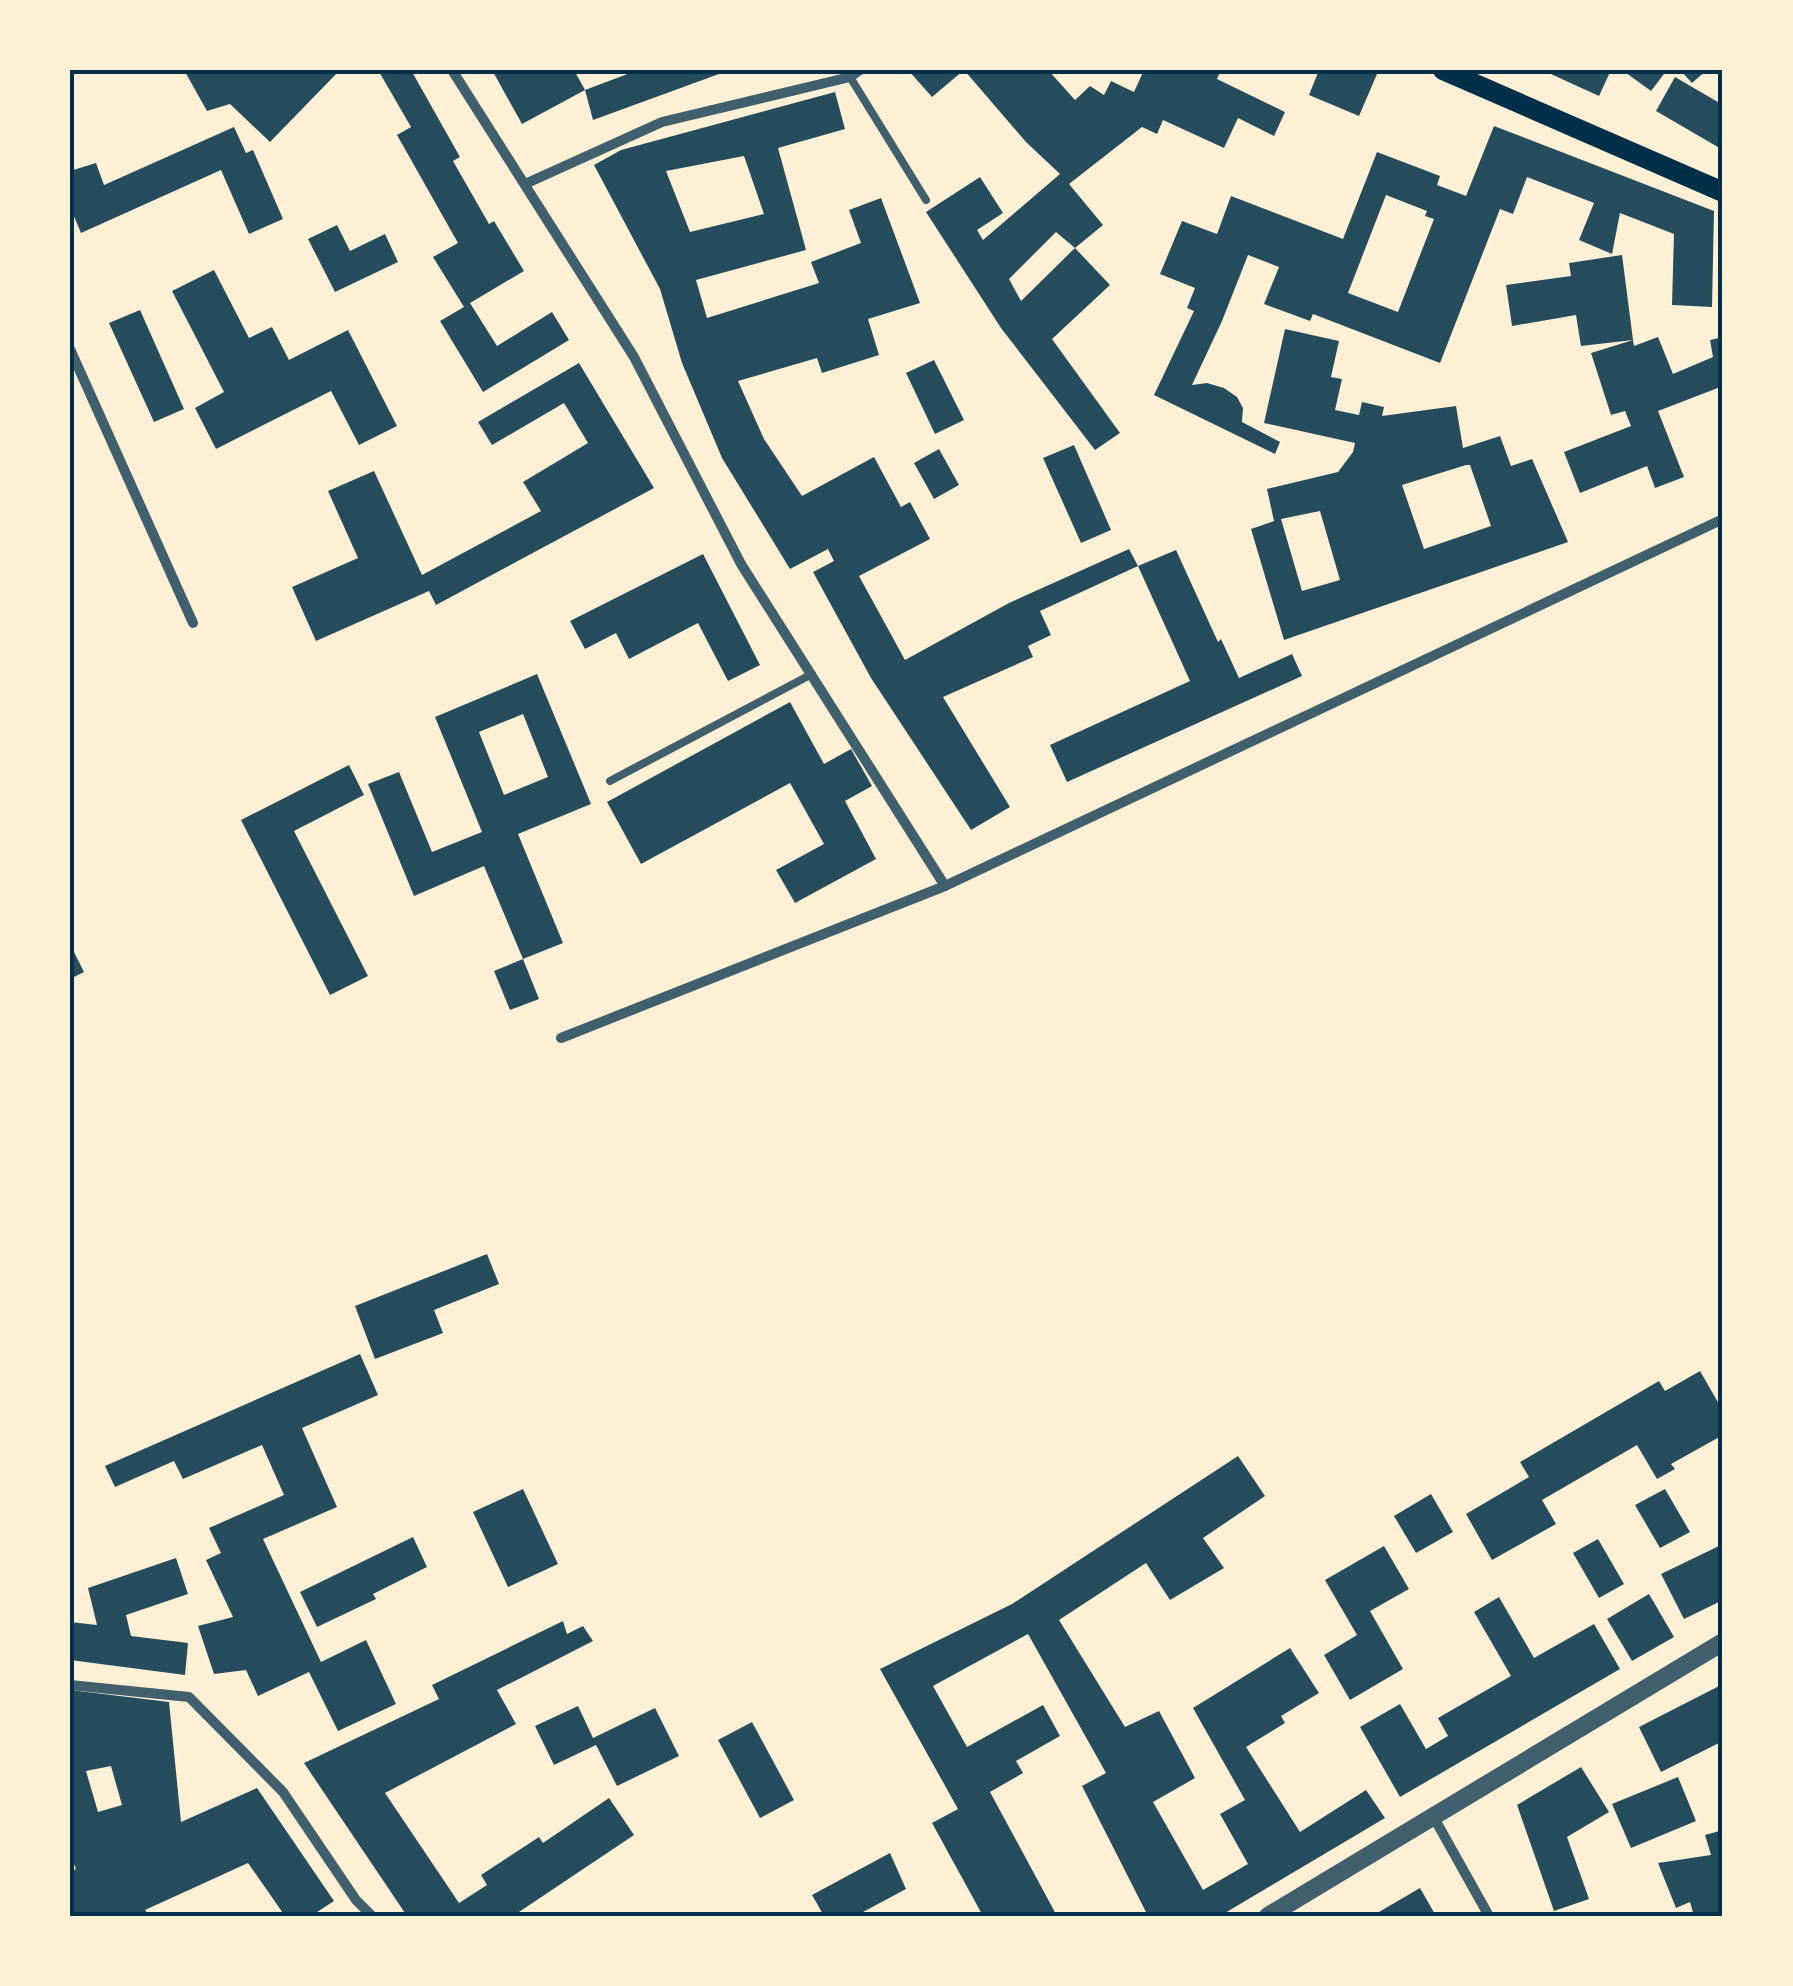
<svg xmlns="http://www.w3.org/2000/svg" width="1793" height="1986" font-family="'Roboto Condensed',sans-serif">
<rect width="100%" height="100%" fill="#fdf0d5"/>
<g fill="#264d5e" fill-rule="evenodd">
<polygon points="184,70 263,71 340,70 270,142 230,104 207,111"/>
<polygon points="378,70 411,70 460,157 453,161 489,224 494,221 524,271 470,303 497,346 552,312 569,340 483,392 440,321 464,307 433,257 458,243 397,135 411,127"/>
<polygon points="492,70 574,70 585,90 522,124"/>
<polygon points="638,70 730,70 593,120 585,90"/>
<path d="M908,70H1048L1075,100L1090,86L1104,95L1111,81L1134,92L1144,70H1221L1217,79L1285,112L1274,136L1238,118L1224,148L1163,120L1157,134L1142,127L1069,184L1103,225L1075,248L1110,285L1052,339L1120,433L1095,450L1001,328L926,212L980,177L1003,213L977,230L983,240L1060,174L1026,142L964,70L932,97ZM1056,232L1075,248L1021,301L1009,279Z"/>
<polygon points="1319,70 1366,70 1377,74 1359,116 1309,95"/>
<polygon points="1542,70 1611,70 1599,96"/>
<polygon points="1622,70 1667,70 1651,91"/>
<polygon points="1680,70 1707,70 1692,83"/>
<polygon points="1675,77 1723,105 1723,150 1656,111"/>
<path d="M835,92L845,129L778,148L806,250L696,280L707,318L819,283L811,262L861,243L849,210L881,198L920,303L868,319L879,355L822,373L817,358L738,381L764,439L802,496L874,457L901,507L910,502L930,539L859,576L905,660L1009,603L1129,549L1138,566L1040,611L1051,635L1028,646L1033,657L943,697L1010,807L971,830L871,678L813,572L834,561L828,549L790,569L722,458L682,363L660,289L594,165L621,150ZM744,156L764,214L690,232L666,171Z"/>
<path d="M1494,126L1714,211L1712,307L1672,305L1674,234L1620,213L1612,254L1579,240L1594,203L1527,177L1513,214L1500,209L1440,363L1313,314L1310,321L1264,304L1279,267L1248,255L1222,321L1192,385L1207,383L1224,388L1237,397L1243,408L1242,422L1280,442L1275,454L1154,395L1194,311L1187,308L1195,288L1160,274L1182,221L1217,234L1231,196L1343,239L1377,152L1440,176L1437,185L1466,196ZM1386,195L1427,211L1425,216L1434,219L1398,312L1348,293Z"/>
<polygon points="234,127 246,153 253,150 283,219 249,234 221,170 81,233 70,207 70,171 96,163 104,185"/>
<polygon points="337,225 350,251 385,234 398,262 335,292 308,239"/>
<polygon points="1622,255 1633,340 1581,346 1576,315 1512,326 1506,285 1571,276 1569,263"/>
<polygon points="214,270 249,338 272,327 289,360 348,330 397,426 359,445 331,391 216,449 195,408 224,392 172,291"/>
<polygon points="140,310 184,409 154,422 109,323"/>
<path d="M1285,329L1339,341L1331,377L1342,379L1335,410L1359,415L1362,402L1384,407L1382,416L1456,406L1463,448L1500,436L1511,466L1532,459L1568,542L1284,640L1251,529L1274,521L1267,489L1338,472L1353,452L1355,443L1264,423ZM1466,465H1470L1491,526L1424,549L1402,485ZM1320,511L1340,580L1302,591L1281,519Z"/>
<polygon points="1658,337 1673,374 1713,357 1710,340 1723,337 1723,386 1658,411 1684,477 1655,488 1647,466 1580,493 1564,452 1631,426 1625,411 1611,415 1591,353 1633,340 1634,346"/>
<polygon points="934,360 964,420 935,434 906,373"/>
<polygon points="579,363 654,488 436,605 429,591 316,641 292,587 358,558 328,491 374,471 422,575 541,511 523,482 588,443 564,403 492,445 478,422"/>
<polygon points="1074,445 1111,530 1081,543 1043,458"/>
<polygon points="939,449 959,485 934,499 914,463"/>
<polygon points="1176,550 1218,642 1221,639 1239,678 1292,654 1302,676 1067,782 1050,745 1190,681 1138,566"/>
<polygon points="703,554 760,665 728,681 698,623 629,659 616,633 585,649 570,621"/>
<path d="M537,674L591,804L518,834L563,943L523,959L484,866L414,896L368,784L399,772L432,852L482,832L435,717ZM523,714L548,777L504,795L479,732Z"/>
<polygon points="790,702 824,764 851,749 872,786 845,801 876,859 795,903 776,870 824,844 790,783 641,864 607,802"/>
<polygon points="349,765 364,795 294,831 368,976 330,995 241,820"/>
<polygon points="70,944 84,972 70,979"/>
<polygon points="523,959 539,999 510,1010 494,971"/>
<polygon points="487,1254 499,1284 434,1310 443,1333 375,1359 355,1306"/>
<polygon points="360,1354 378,1395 302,1428 337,1507 263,1539 321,1662 366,1640 396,1704 338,1731 309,1672 258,1696 246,1670 214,1674 198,1626 233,1617 206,1560 221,1553 209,1528 284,1495 262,1445 183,1479 174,1461 115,1487 105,1466"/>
<polygon points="1700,1371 1723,1411 1723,1435 1671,1464 1675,1469 1657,1479 1637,1445 1542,1500 1556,1524 1492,1560 1466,1514 1529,1477 1520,1462 1659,1381 1665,1391"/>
<polygon points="1238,1456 1265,1496 1203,1538 1224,1568 1170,1600 1146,1563 1059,1620 1125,1727 1159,1711 1195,1778 1153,1802 1203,1890 1248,1864 1220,1814 1245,1800 1193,1708 1290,1648 1319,1693 1281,1716 1285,1723 1246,1747 1300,1832 1366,1790 1385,1818 1220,1916 1148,1916 1082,1786 1106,1773 1028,1634 933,1686 967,1747 1043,1705 1060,1736 1016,1761 1023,1773 990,1792 1057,1916 983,1916 932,1823 958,1809 880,1669 1012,1604"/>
<polygon points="523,1489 558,1564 508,1587 473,1512"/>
<polygon points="1665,1489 1690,1532 1660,1548 1635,1505"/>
<polygon points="1431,1494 1453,1532 1416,1553 1394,1516"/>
<polygon points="413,1537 427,1567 373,1594 376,1599 317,1627 300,1592"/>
<polygon points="1598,1539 1624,1584 1599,1598 1573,1553"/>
<polygon points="1723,1544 1723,1600 1684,1619 1661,1574"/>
<polygon points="1384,1546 1409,1589 1370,1611 1403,1669 1350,1700 1324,1655 1357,1635 1325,1580"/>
<polygon points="176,1558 188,1594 126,1615 131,1636 188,1643 185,1675 70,1660 70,1622 97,1625 88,1588"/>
<polygon points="1649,1594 1674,1637 1632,1661 1607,1619"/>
<polygon points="1499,1597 1534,1658 1594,1624 1620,1669 1400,1797 1360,1727 1400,1704 1426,1749 1448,1736 1438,1718 1511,1676 1474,1612"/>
<polygon points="563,1621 567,1634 583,1626 593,1641 497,1690 516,1724 385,1793 459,1903 487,1885 481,1875 539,1837 543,1843 609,1798 634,1835 519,1912 522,1916 449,1916 447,1912 440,1916 407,1916 304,1763 439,1699 432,1685"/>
<polygon points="1723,1684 1723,1741 1661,1772 1639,1727"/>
<path d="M70,1690L169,1702L181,1822L257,1788L334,1901L311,1916H285L248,1863L145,1910L149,1916H74L70,1909V1872L76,1869L70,1855ZM111,1766L122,1805L98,1812L86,1771Z"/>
<polygon points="578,1706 593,1738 655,1708 679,1756 617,1786 596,1745 554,1765 535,1726"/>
<polygon points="752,1722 794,1800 760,1818 718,1740"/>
<polygon points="1581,1767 1609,1812 1567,1837 1589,1899 1554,1911 1517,1805"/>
<polygon points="1678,1777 1696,1821 1631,1848 1612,1804"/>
<polygon points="1723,1830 1723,1916 1694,1916 1690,1902 1676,1908 1658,1863 1711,1855 1705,1835"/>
<polygon points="890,1853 906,1889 863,1912 866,1916 824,1916 812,1895"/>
<polygon points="1420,1888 1436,1916 1372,1916"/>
</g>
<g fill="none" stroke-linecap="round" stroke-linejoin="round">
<g stroke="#3f606c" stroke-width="8">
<polyline points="850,77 926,200"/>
<polyline points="610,781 812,674"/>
</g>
<g stroke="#3f606c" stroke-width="10">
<polyline points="452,70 634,357 741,564 945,886"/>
<polyline points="525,184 662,122 850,77 860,70"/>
<polyline points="70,349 193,623"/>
<polyline points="561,1038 945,886 1723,519"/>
<polyline points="70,1685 189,1697 283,1792 356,1900 372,1916"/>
<polyline points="1433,1816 1489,1916"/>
</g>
<polyline stroke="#3f606c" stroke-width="18" points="1268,1916 1723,1642"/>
<polyline stroke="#003049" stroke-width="20" points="1443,70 1723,192"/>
</g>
<rect width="1793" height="1986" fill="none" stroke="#fdf0d5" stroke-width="145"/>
<rect x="72" y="72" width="1648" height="1842" fill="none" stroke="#003049" stroke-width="4"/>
</svg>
